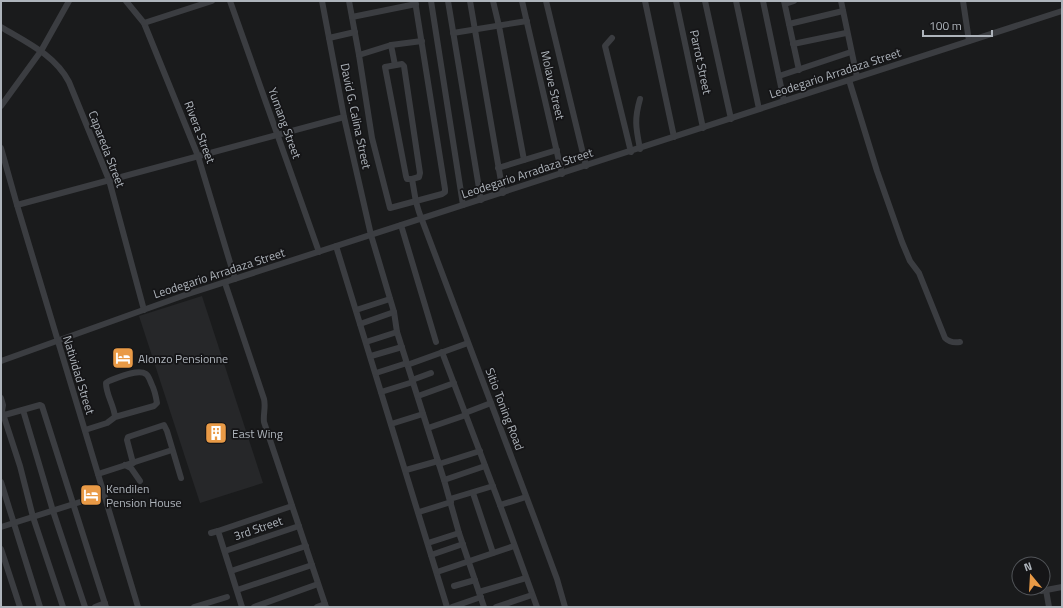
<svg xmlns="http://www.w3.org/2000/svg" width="1063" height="608" font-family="'Titillium Web',sans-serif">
<rect width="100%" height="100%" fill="#1a1b1c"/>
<polygon fill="#262729" points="202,296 263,483 200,503 139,316"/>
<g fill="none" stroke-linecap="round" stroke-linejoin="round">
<g stroke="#3b3d41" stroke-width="6">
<polyline points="126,1 144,23 198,156 235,279"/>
<polyline points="230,1 319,252"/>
<polyline points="322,1 344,117 371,235 394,312 397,332 444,480 459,533 484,607"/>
<polyline points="349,1 359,55 372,138 390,208 442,194 445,192 445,189 415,1"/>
<polyline points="431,1 463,205"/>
<polyline points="448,1 481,200"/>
<polyline points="470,1 503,193"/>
<polyline points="493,1 499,26 524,160"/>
<polyline points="522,1 562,174"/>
<polyline points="546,1 586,166"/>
<polyline points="645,1 674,137"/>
<polyline points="676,1 703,128"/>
<polyline points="705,1 731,119"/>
<polyline points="736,1 759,109"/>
<polyline points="763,1 784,101"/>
<polyline points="784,1 799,70"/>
<polyline points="841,1 857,77"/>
<polyline points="963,1 969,41"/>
<polyline points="785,4 794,1"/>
<polyline points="352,17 416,4"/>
<polyline points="144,23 212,1"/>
<polyline points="789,24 843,11"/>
<path d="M1,27C26,42 55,55 69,82L109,180L144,310"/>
<polyline points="453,33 527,21"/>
<polyline points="329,38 355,32"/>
<polyline points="612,38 605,46 631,152"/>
<polyline points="793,44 846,33"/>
<polyline points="391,45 395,65"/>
<polyline points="359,55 391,45 422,41"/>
<polygon points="402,64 404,66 420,173 419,177 412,179 407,179 406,176 385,67"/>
<polyline points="779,76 851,52"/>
<path d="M849,80L877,171L902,242L910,261L919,273L945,338C949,342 954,343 960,342"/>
<path d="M640,99C634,120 636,128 640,149"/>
<polyline points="1,106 41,51 69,1"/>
<polyline points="1,148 17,205 138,607"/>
<polyline points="498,168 557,150"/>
<polyline points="412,179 416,202 419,212 537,525 557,579 565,607"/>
<polyline points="17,205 344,117"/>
<polyline points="401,225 436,342"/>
<polyline points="336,246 447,607"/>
<path d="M225,283L264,399C266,407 263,414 264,422L326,607"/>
<polyline points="356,310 390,299"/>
<polyline points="360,324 394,312"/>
<polyline points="366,342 397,332"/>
<polyline points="442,352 500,505 537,607"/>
<polyline points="371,356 402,347"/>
<polyline points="1,361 185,295 1062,11"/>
<polyline points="407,365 468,343"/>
<polyline points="376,373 407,363"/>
<polyline points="412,380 431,373"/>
<polyline points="381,392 413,382"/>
<polyline points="418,396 454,383"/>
<polyline points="1,398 3,405 2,411 20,466 33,517 63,607"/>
<polyline points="23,410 53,511 85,607"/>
<polyline points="465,413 491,403"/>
<polyline points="1,416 40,405 42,406 106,607"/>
<polyline points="391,424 423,414"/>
<polyline points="428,428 466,415"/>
<path d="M85,430L107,423L115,417L154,406L157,403C156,397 155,391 152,385C150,381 149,376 146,374C138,368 117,378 109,381L106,383C106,395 114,405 115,417"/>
<polyline points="133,463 127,440 128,437 164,425 167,431 181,478"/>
<polyline points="439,464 480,451"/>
<polyline points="125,465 131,468 140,481"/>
<polyline points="406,470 438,461"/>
<polyline points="98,474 172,450"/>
<polyline points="444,480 485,466"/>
<polyline points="1,482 40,607"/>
<polyline points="473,493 493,553"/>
<polyline points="450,499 493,486"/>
<polyline points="500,505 526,497"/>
<polyline points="419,512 451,502"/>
<polyline points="1,527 80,502"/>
<polyline points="211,533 218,531"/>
<polyline points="428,543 459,533"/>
<polyline points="1,549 20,607"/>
<polyline points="225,551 299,526"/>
<polyline points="431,555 463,544"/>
<polyline points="231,571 306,546"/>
<polyline points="437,572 514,546"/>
<polyline points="454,586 475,580"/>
<polyline points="237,590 312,565"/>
<polyline points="1046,590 1049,607"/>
<polyline points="1041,591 1062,587"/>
<polyline points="479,592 526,578"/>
<polyline points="95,607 105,603"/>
<polyline points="194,607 227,597"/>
<polyline points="242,607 218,531 292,506"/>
<polyline points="254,607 318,584"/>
<polyline points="317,607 325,604"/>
<polyline points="452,607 481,597"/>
<polyline points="496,607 532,595"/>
</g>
</g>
<defs>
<g id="hotel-square" transform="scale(1.15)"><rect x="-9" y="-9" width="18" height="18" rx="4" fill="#e99a46" stroke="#151517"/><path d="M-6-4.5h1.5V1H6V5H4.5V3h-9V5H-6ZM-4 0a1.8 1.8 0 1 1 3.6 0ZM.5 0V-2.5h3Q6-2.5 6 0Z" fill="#fff"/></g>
<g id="building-square" transform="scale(1.15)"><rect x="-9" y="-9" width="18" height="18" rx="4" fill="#e99a46" stroke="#151517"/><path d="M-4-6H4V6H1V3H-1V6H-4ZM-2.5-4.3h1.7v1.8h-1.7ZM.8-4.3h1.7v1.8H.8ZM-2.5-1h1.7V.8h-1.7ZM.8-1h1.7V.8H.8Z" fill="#fff"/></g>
</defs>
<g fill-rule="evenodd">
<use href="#hotel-square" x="123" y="358"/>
<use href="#building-square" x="216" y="433"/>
<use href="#hotel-square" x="91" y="495"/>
</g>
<g text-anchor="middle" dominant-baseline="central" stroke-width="3.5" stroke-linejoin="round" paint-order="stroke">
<g font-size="12" fill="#aeb4bb" stroke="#151517">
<text transform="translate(701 62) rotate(78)">Parrot Street</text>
<text transform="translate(835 73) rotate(-18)">Leodegario Arradaza Street</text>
<text transform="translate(553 85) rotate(77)">Molave Street</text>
<text transform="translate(356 116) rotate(78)">David G. Calina Street</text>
<text transform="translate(285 123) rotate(70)">Yumang Street</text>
<text transform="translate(200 132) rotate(69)">Rivera Street</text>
<text transform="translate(107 149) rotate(69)">Capareda Street</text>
<text transform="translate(527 173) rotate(-18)">Leodegario Arradaza Street</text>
<text transform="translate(219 273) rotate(-18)">Leodegario Arradaza Street</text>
<text transform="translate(79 375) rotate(73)">Natividad Street</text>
<text transform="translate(505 409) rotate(69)">Sitio Toning Road</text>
<text transform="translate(258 528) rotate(-19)">3rd Street</text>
</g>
<g font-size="12" fill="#aeb4bb" stroke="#151517" text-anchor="start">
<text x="138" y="358">Alonzo Pensionne</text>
<text x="232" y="433">East Wing</text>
<text x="106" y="488">Kendilen<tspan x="106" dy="14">Pension House</tspan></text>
</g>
</g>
<rect width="1063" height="608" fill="none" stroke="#aeb4bb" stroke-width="4"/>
<g transform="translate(1031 576) rotate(342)"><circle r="19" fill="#151517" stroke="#525559"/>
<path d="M0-3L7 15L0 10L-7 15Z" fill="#e99a46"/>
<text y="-6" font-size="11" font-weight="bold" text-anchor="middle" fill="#aeb4bb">N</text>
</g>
<path d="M923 30v6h69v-6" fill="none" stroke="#aeb4bb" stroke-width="2"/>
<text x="929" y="30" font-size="12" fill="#aeb4bb" stroke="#151517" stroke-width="3" paint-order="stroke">100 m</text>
</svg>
